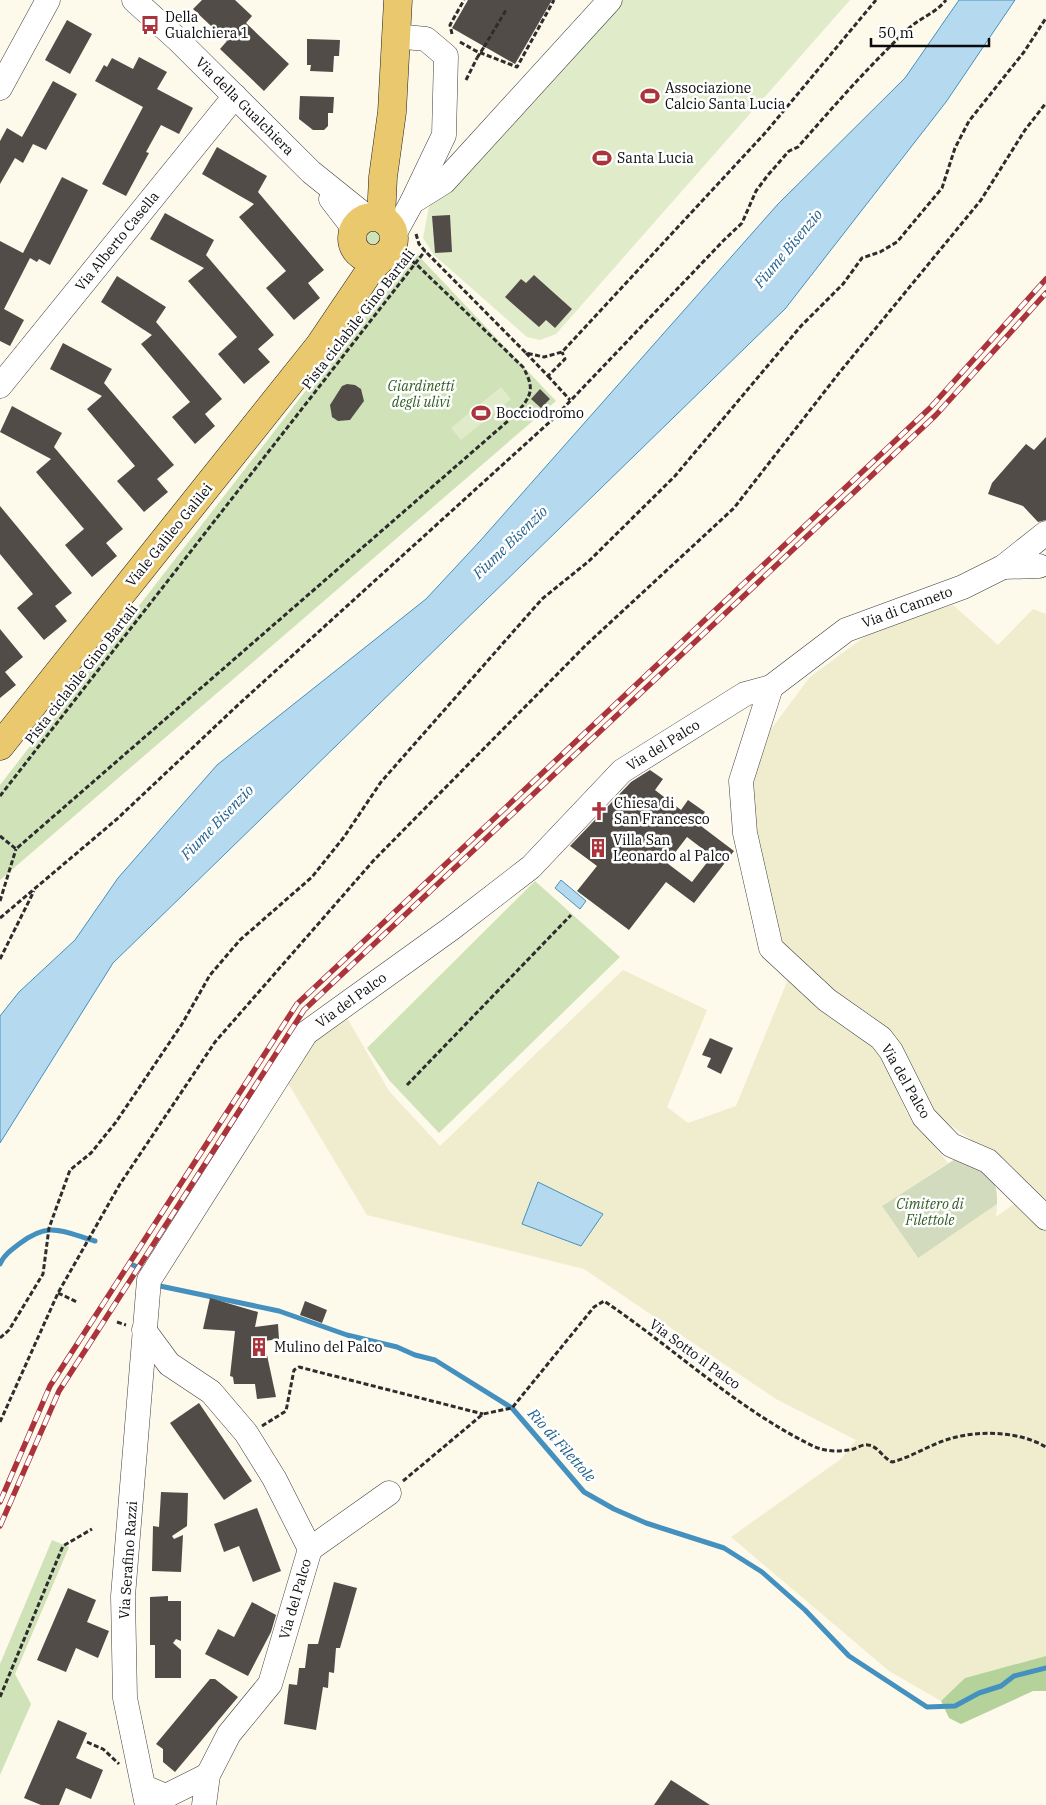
<svg xmlns="http://www.w3.org/2000/svg" width="1046" height="1805" font-family="'IBM Plex Serif',serif">
<rect width="100%" height="100%" fill="#fdf9eb"/>
<polygon fill="#f0ecce" points="953,605 998,645 1033,609 1046,614 1046,1656 965,1678 941,1701 889,1671 731,1537 841,1459 856,1440 776,1399 584,1269 367,1215 288,1083 318,1032 346,1016 389,1091 440,1146 623,970 707,1010 667,1107 688,1123 736,1106 789,977 878,1046 907,1113 948,1163 882,1206 917,1257 997,1204 996,1217 1029,1193 994,1155 929,1111 898,1040 820,987 773,932 749,789 763,740 810,677 878,627"/>
<g fill="#d0e3b8">
<circle cx="373" cy="237" r="11"/>
<polygon points="414,251 556,401 0,880 0,785"/>
<polygon points="535,881 620,957 439,1133 389,1080 367,1048"/>
<polygon points="52,1540 69,1547 15,1674 31,1704 0,1775 0,1664"/>
</g>
<polygon fill="#b4d29a" points="1046,1656 1046,1691 1033,1691 961,1724 949,1718 941,1701 965,1678"/>
<path fill="#d3dbbf" d="M963,1154C986,1166 998,1176 997,1204L918,1258L882,1206Z"/>
<g fill="#e0ebc9">
<polygon points="623,0 850,0 556,334 540,340 527,337 434,255 423,238 429,207"/>
<polygon points="501,387 511,399 461,440 451,428"/>
</g>
<g fill="#b5daef" stroke="#4490be">
<polygon points="959,0 1015,0 946,102 785,309 113,963 0,1143 0,1016 19,992 75,940 118,878 217,765 426,599 480,541 778,204 905,78"/>
<polygon points="561,880 586,901 580,909 555,888"/>
<polygon points="538,1182 603,1214 581,1246 522,1224"/>
</g>
<g fill="none" stroke-linecap="round" stroke-linejoin="round">
<g stroke="#4490be" stroke-width="5">
<path d="M0,1264C4,1255 11,1250 19,1244C49,1221 61,1231 95,1241"/>
<polyline points="133,1265 139,1268"/>
<polyline points="160,1286 279,1311 347,1335 397,1347 415,1355 435,1360 512,1408 584,1492 614,1509 646,1523 724,1548 762,1572 805,1610 849,1656 927,1707 955,1706 979,1693 1001,1686 1014,1676 1046,1668"/>
</g>
</g>
<g fill="#524c48" fill-rule="evenodd">
<polygon points="202,0 235,0 252,16 246,23 289,64 264,91 220,49 227,41 193,9"/>
<polygon points="468,0 552,0 515,64 452,28"/>
<polygon points="67,20 92,34 70,74 45,60"/>
<polygon points="307,39 340,40 339,56 334,56 333,72 310,71 311,65 307,65"/>
<polygon points="139,57 167,72 157,89 193,108 179,134 161,125 146,152 149,153 126,196 102,184 143,107 95,81 104,65 107,67 112,58 133,69"/>
<polygon points="53,81 77,94 46,150 33,144 23,163 15,158 0,184 0,141 7,128 22,137"/>
<polygon points="300,96 334,97 333,113 328,113 328,126 324,130 313,130 299,119"/>
<polygon points="217,147 267,176 258,192 324,270 308,283 320,298 294,320 266,288 286,271 239,217 254,204 202,174"/>
<polygon points="62,177 88,190 50,265 39,259 37,262 30,258 4,309 24,320 10,346 0,341 0,241 23,253"/>
<polygon points="165,213 214,240 206,255 274,335 258,349 270,362 244,384 218,354 237,337 188,281 204,268 150,239"/>
<polygon points="450,215 452,252 435,253 432,216"/>
<polygon points="534,275 572,309 555,328 546,320 539,327 505,297 521,279 526,283"/>
<polygon points="117,276 166,307 156,322 222,399 205,414 215,426 195,444 172,417 190,402 141,344 152,335 101,302"/>
<polygon points="63,343 112,369 104,383 174,465 157,479 168,492 144,512 117,481 135,466 87,409 102,396 50,369"/>
<polygon points="347,384 355,385 361,389 364,401 350,420 338,421 332,417 330,405 342,386"/>
<polygon points="540,389 550,399 541,408 531,399"/>
<polygon points="12,406 62,433 54,447 123,529 106,543 117,556 92,577 65,545 84,529 36,472 51,459 0,432"/>
<polygon points="1046,437 1046,520 1038,522 1023,506 988,494 992,483 1026,444 1034,450"/>
<polygon points="0,506 72,593 55,606 67,621 44,640 17,608 33,594 0,554"/>
<polygon points="0,629 23,657 5,672 16,685 0,698"/>
<path d="M650,770L663,779L655,790L681,810L688,800L705,812L697,823L734,851L694,903L666,882L629,930L577,891L597,866L570,846L631,782ZM687,837L712,856L692,882L667,863Z"/>
<polygon points="710,1038 733,1048 721,1074 707,1067 711,1058 702,1055"/>
<polygon points="210,1298 258,1312 255,1327 278,1324 279,1339 264,1341 276,1397 257,1399 255,1384 234,1384 233,1377 230,1376 235,1331 203,1329"/>
<polygon points="305,1301 327,1310 322,1323 300,1315"/>
<polygon points="199,1403 252,1481 224,1500 170,1423"/>
<polygon points="161,1492 188,1493 187,1526 172,1536 174,1539 183,1535 181,1572 152,1571 153,1526 159,1527"/>
<polygon points="257,1508 281,1571 253,1582 239,1546 224,1552 214,1524"/>
<polygon points="334,1582 357,1588 340,1648 336,1648 334,1673 329,1672 328,1688 323,1687 316,1730 284,1724 289,1684 297,1685 299,1668 305,1668 308,1644 318,1644"/>
<polygon points="68,1588 96,1600 87,1622 109,1631 98,1658 76,1648 66,1672 37,1660"/>
<polygon points="168,1596 168,1601 181,1601 181,1641 176,1639 173,1643 181,1650 181,1678 155,1678 155,1645 150,1645 150,1597"/>
<polygon points="252,1602 276,1615 271,1632 248,1676 205,1654 218,1629 234,1637"/>
<polygon points="210,1679 215,1679 238,1697 175,1772 163,1762 163,1749 156,1744"/>
<polygon points="58,1720 87,1733 76,1758 103,1770 91,1799 66,1788 59,1805 41,1805 24,1798"/>
<polygon points="671,1780 710,1805 654,1805"/>
</g>
<g fill="none" stroke-linecap="round" stroke-linejoin="round">
<g stroke="#3e3e3e" stroke-width="25">
<g id="minor">
<polyline points="134,0 177,39 311,172 367,217"/>
<polyline points="395,36 426,39 446,56 444,135 412,202"/>
<polyline points="0,88 48,0"/>
<polyline points="331,199 354,229"/>
<polyline points="395,233 412,202 444,182 610,0"/>
<polyline points="0,386 235,96"/>
<polyline points="1003,567 1039,566"/>
<polyline points="771,687 846,630 963,587 1003,567 1046,533"/>
<polyline points="144,1330 169,1364 211,1392 246,1433 274,1478 310,1549 270,1684 229,1734 208,1775 204,1805"/>
<polyline points="310,1549 389,1493"/>
<polyline points="144,1787 166,1796 208,1775"/>
<polyline points="147,1805 125,1698 123,1596 149,1280 306,1033 452,928 531,867 622,771 745,694 771,687 741,781 745,833 771,948 827,1000 881,1038 891,1051 924,1117 951,1145 988,1161 1046,1218"/>
</g>
</g>
<g stroke="#1c1c1c" stroke-width="29">
<g id="major">
<circle cx="373" cy="238" r="21"/>
<polyline points="381,218 383,177 392,112 398,0"/>
<polyline points="0,746 319,346 371,269 383,257"/>
</g>
</g>
<g stroke="#2d2d2d" stroke-width="3" stroke-dasharray="5 2.5" stroke-linecap="butt">
<polyline points="452,34 450,25 464,0"/>
<polyline points="460,42 476,51 517,67 554,0"/>
<polyline points="484,47 506,10"/>
<polyline points="466,80 477,58"/>
<polyline points="416,234 419,244 425,251 526,353 544,357 562,352 766,132 876,0"/>
<polyline points="526,353 548,376 565,359 562,352"/>
<polyline points="548,376 570,400"/>
<polyline points="0,796 425,251"/>
<path d="M0,836L16,849L516,414C532,395 535,389 523,367L416,264L404,255"/>
<polyline points="0,901 16,849"/>
<path d="M0,918L117,819L239,704L553,419L724,240L742,223L756,191L768,175L789,151L798,147C833,107 868,67 907,30C919,18 935,14 946,0"/>
<polyline points="0,959 34,891"/>
<polyline points="407,1085 571,915"/>
<polyline points="58,1293 77,1302"/>
<polyline points="117,1322 126,1325"/>
<polyline points="0,1338 9,1330 43,1274 49,1228 70,1170 91,1153 116,1122 182,1024 210,975 240,940 312,877 344,837 381,782 542,599 589,561 675,476 801,326 843,284 862,258 880,252 897,242 942,188 955,148 969,121 1024,52 1046,18"/>
<polyline points="0,1422 58,1293 120,1184 215,1042 374,860 586,645 734,508 839,373 981,200 1025,130 1046,103"/>
<polyline points="262,1426 286,1411 294,1370 299,1367 483,1414"/>
<path d="M403,1481L483,1414L512,1408L594,1307L604,1301C674,1348 737,1409 813,1446C826,1452 840,1452 854,1449C858,1447 864,1444 868,1445C878,1446 883,1458 892,1462C912,1457 929,1445 949,1439C978,1430 1019,1431 1046,1447"/>
<polyline points="0,1697 63,1546 92,1529"/>
<polyline points="87,1742 103,1749 119,1764"/>
</g>
<use href="#minor" stroke="#fff" stroke-width="24"/>
<use href="#major" stroke="#eac86e" stroke-width="28"/>
<g stroke="#ab333b" stroke-width="5.5">
<g id="rail">
<polyline points="0,1502 50,1386 297,1004 930,408 1046,279"/>
<polyline points="0,1526 59,1391 304,1010 936,415 1046,293"/>
</g>
</g>
<use href="#rail" stroke="#fff" stroke-width="4" stroke-dasharray="11" stroke-linecap="butt"/>
<polyline stroke="#2d2d2d" stroke-width="3" stroke-dasharray="5 2.5" stroke-linecap="butt" points="477,58 484,47"/>
</g>
<defs>
<g id="bus-bare" transform="scale(1.5)"><path d="M-5-6H5V4H4V6H2V4H-2V6H-4V4H-5ZM-3.5-4V0h7V-4ZM-3.5 1.2v1.5H-2V1.2ZM2 1.2v1.5H3.5V1.2Z" fill="#ab333b" stroke="#fff" stroke-width="2.5" paint-order="stroke"/></g>
<g id="stadium-bare" transform="scale(1.5)"><path d="M0-5a6.5 5 0 1 0 0 10a6.5 5 0 1 0 0-10ZM-3.5-1.8h7v3.6h-7Z" fill="#ab333b" stroke="#fff" stroke-width="2.5" paint-order="stroke"/></g>
<g id="church-bare" transform="scale(1.5)"><path d="M-1.2-6h2.4v3.5h3.3v2.4h-3.3V6h-2.4V-.1h-3.3v-2.4h3.3Z" fill="#ab333b" stroke="#fff" stroke-width="2.5" paint-order="stroke"/></g>
<g id="building-bare" transform="scale(1.5)"><path d="M-4-6H4V6H1V3H-1V6H-4ZM-2.5-4.3h1.7v1.8h-1.7ZM.8-4.3h1.7v1.8H.8ZM-2.5-1h1.7V.8h-1.7ZM.8-1h1.7V.8H.8Z" fill="#ab333b" stroke="#fff" stroke-width="2.5" paint-order="stroke"/></g>
</defs>
<g fill-rule="evenodd">
<use href="#bus-bare" x="150" y="25"/>
<use href="#stadium-bare" x="650" y="96"/>
<use href="#stadium-bare" x="602" y="158"/>
<use href="#stadium-bare" x="481" y="413"/>
<use href="#church-bare" x="599" y="811"/>
<use href="#building-bare" x="598" y="848"/>
<use href="#building-bare" x="259" y="1347"/>
</g>
<g text-anchor="middle" dominant-baseline="central" stroke-width="5" stroke-linejoin="round" paint-order="stroke">
<g font-size="14" fill="#0b0b0b" stroke="#fff" text-anchor="start">
<text x="165" y="17">Della<tspan x="165" dy="16">Gualchiera 1</tspan></text>
<text x="665" y="88">Associazione<tspan x="665" dy="16">Calcio Santa Lucia</tspan></text>
<text x="617" y="158">Santa Lucia</text>
<text x="496" y="413">Bocciodromo</text>
<text x="614" y="803">Chiesa di<tspan x="614" dy="16">San Francesco</tspan></text>
<text x="613" y="840">Villa San<tspan x="613" dy="16">Leonardo al Palco</tspan></text>
<text x="274" y="1347">Mulino del Palco</text>
</g>
<g font-size="14" fill="#0b0b0b" stroke="#fff">
<text transform="translate(245 106) rotate(45)">Via della Gualchiera</text>
<text transform="translate(117 241) rotate(-51)">Via Alberto Casella</text>
<text transform="translate(358 319) rotate(-52)">Pista ciclabile Gino Bartali</text>
<text transform="translate(169 535) rotate(-51)">Viale Galileo Galilei</text>
<text transform="translate(907 607) rotate(-20)">Via di Canneto</text>
<text transform="translate(81 674) rotate(-52)">Pista ciclabile Gino Bartali</text>
<text transform="translate(663 745) rotate(-32)">Via del Palco</text>
<text transform="translate(351 1000) rotate(-36)">Via del Palco</text>
<text transform="translate(906 1081) rotate(60)">Via del Palco</text>
<text transform="translate(695 1354) rotate(36)">Via Sotto il Palco</text>
<text transform="translate(128 1560) rotate(-86)">Via Serafino Razzi</text>
<text transform="translate(295 1599) rotate(-74)">Via del Palco</text>
</g>
<g font-size="14" font-style="italic" fill="#305b23" stroke="#fff">
<text x="421" y="386">Giardinetti<tspan x="421" dy="16">degli ulivi</tspan></text>
<text x="930" y="1204">Cimitero di<tspan x="930" dy="16">Filettole</tspan></text>
</g>
<g font-size="15" font-style="italic" fill="#22628e" stroke="#fff">
<text transform="translate(788 248) rotate(-50)">Fiume Bisenzio</text>
<text transform="translate(510 542) rotate(-44)">Fiume Bisenzio</text>
<text transform="translate(217 822) rotate(-46)">Fiume Bisenzio</text>
<text transform="translate(562 1445) rotate(48)">Rio di Filettole</text>
</g>
</g>
<path d="M871 38v8h118v-8" fill="none" stroke="#0b0b0b" stroke-width="2.5"/>
<text x="878" y="38" font-size="15" fill="#0b0b0b" stroke="#ffffff" stroke-width="4" paint-order="stroke">50 m</text>
</svg>
